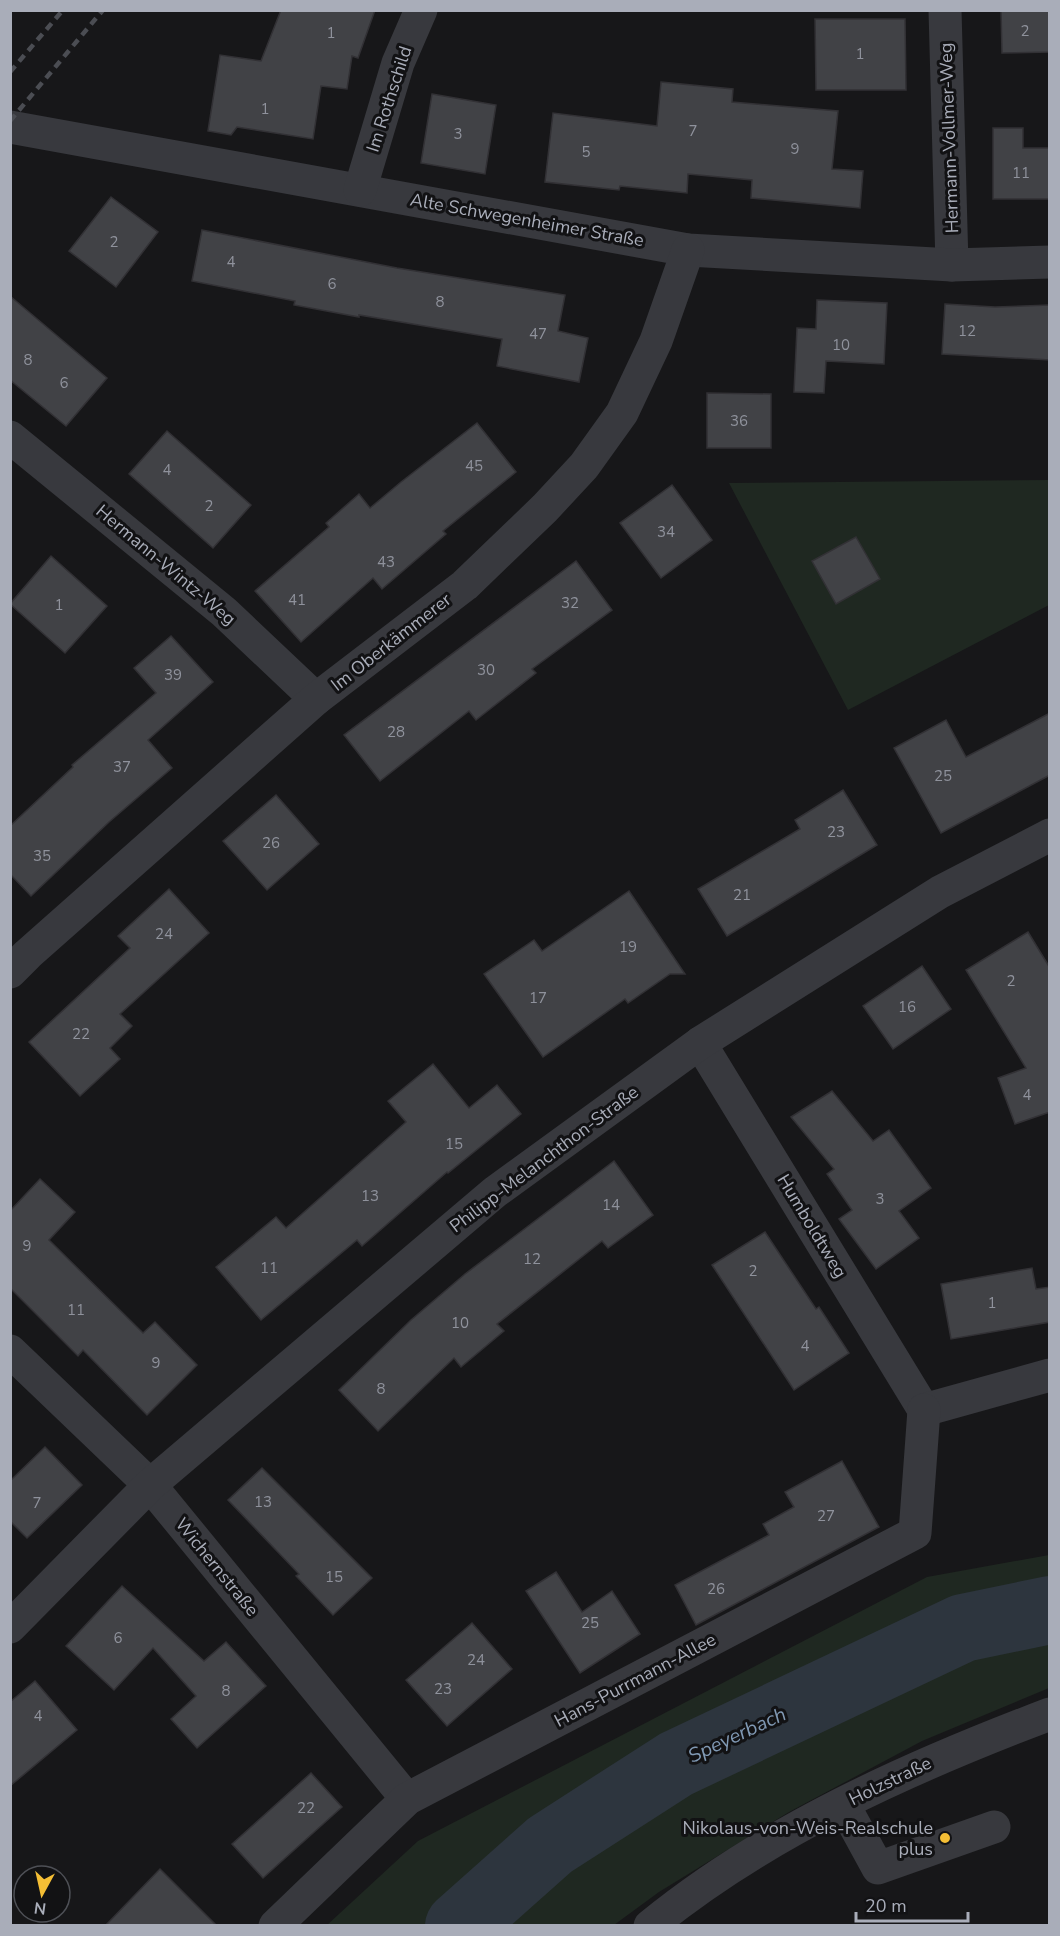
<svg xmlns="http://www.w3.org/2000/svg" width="1060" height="1936" font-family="'Nunito Sans',sans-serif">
<rect width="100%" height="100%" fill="#171719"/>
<g fill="#1f2821">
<polygon points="1049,480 1049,605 848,710 729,483"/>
<polygon points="1049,1555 1049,1688 922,1741 789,1812 659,1892 614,1925 326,1926 418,1841 927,1577"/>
</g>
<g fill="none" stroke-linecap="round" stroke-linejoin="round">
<polyline stroke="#2d353e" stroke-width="68" points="459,1926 550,1845 676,1764 963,1628 1050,1610"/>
</g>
<g fill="#414246" stroke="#323135" stroke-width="1.5">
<polygon points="281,10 375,10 358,58 352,56 347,89 321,86 313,139 237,127 231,135 208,131 220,55 261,61"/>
<polygon points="1001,10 1050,10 1050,52 1002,53"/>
<polygon points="815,19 905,19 906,90 816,90"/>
<polygon points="661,82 733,89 732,102 838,111 832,169 863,171 860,208 751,198 752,180 688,174 687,193 620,186 619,190 545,182 553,113 657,126"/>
<polygon points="432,94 496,105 485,174 421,163"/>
<polygon points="993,128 1023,128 1023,148 1050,148 1050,199 993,199"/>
<polygon points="111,197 158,232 116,287 69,251"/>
<polygon points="202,230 397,268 565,295 558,331 588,338 579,382 497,366 502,339 359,315 359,317 294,305 295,301 192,281"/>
<polygon points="10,296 107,378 66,426 10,380"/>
<polygon points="817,300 887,303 884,364 826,361 824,393 794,392 797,328 816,329"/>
<polygon points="945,304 995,307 1050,305 1050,360 942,354"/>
<polygon points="707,393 771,394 771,448 707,448"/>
<polygon points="477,423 516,472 443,531 446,534 382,589 373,578 301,642 255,591 329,527 326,523 359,494 370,508 401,482"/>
<polygon points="167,431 251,505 213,548 129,474"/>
<polygon points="672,485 712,540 661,578 620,523"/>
<polygon points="856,537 880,579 836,604 812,561"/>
<polygon points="51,556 107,606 65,653 10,604"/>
<polygon points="576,561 612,610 532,669 536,673 476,720 469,711 380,781 344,735"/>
<polygon points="171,636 213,682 148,740 172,768 109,822 31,896 10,874 10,826 73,767 72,765 156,693 134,668"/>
<polygon points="1050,713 1050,775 941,833 894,748 946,720 966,757"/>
<polygon points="843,790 877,845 727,936 698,889 800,829 795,820"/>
<polygon points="276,795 319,844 267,890 223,841"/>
<polygon points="169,889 209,933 120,1014 132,1026 110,1048 120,1059 80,1096 29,1042 130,948 118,936"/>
<polygon points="629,891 685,974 670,974 628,1003 625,999 543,1057 484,974 534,940 542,951"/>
<polygon points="1028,932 1050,968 1050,1112 1015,1124 998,1078 1026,1068 966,970"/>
<polygon points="922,966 951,1009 893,1049 863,1006"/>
<polygon points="433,1064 469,1108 497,1085 521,1114 448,1173 447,1172 362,1246 357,1240 261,1320 216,1267 276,1217 286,1228 406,1122 388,1101"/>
<polygon points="832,1091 873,1141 889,1130 931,1188 899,1211 919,1238 876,1269 839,1219 852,1210 827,1174 834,1169 791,1117"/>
<polygon points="614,1161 653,1215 608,1248 602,1241 497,1324 504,1331 461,1367 454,1358 378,1431 339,1390 411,1320 465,1274"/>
<polygon points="40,1179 75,1212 49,1240 143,1333 155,1322 197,1365 147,1415 83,1350 78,1356 10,1288 10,1211"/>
<polygon points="765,1232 816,1309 819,1307 849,1353 794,1390 712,1265"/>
<polygon points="1032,1268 1036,1289 1050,1287 1050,1322 951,1339 941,1284"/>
<polygon points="45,1447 82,1485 27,1538 10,1521 10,1481"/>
<polygon points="842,1461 879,1527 696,1625 675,1585 769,1535 763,1524 794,1507 785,1492"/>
<polygon points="262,1468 372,1578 333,1615 296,1576 299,1574 228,1500"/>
<polygon points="556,1572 582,1612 612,1591 640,1634 580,1673 526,1591"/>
<polygon points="122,1586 204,1661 226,1642 266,1686 197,1748 171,1719 196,1696 153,1648 114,1690 66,1646"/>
<polygon points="472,1623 512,1669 447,1726 406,1680"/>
<polygon points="35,1681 77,1730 10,1786 10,1702"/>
<polygon points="311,1773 342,1807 263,1878 232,1844"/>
<polygon points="160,1869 217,1926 105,1926"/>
</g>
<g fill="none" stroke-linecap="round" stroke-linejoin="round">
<g stroke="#38393e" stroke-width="33">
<polyline points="945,10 952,265"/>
<polyline points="10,127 688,250 952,265 1050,262"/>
<polyline points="360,190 398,63 421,10"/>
<polyline points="10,437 224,612 316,699"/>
<polyline points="10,972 28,954 316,699 465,585 545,508 584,466 622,413 656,341 688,250"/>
<polyline points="700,1043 924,1410"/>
<polyline points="10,1351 150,1485 407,1799"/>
<polyline points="924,1410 1050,1375"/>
<polyline points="10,1627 150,1485 495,1192 700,1043 940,892 1050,835"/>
<polyline points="843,1804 878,1868 994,1827"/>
<polyline points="275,1926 407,1799 915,1533 924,1410"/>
<path d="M650,1926C766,1831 910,1767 1050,1714"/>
</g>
<g stroke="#4b4d53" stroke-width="4.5" stroke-dasharray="8 6" stroke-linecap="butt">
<polyline points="10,72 63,10"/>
<polyline points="10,121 103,10"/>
</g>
</g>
<circle fill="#f4be35" stroke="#121214" stroke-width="2" cx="945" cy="1838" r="6"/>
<g text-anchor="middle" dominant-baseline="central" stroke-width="6" stroke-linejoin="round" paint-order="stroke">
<g font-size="15" fill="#8f929c">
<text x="1025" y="31">2</text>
<text x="331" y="33">1</text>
<text x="860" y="54">1</text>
<text x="265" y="109">1</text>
<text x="693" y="131">7</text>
<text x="458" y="134">3</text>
<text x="795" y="149">9</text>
<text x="586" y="152">5</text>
<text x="1021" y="173">11</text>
<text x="114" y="242">2</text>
<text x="231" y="262">4</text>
<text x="332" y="284">6</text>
<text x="440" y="302">8</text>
<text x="967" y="331">12</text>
<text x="538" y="334">47</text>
<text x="841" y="345">10</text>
<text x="28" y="360">8</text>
<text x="64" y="383">6</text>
<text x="739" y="421">36</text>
<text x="474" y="466">45</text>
<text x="167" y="470">4</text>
<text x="209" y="506">2</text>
<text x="666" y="532">34</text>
<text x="386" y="562">43</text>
<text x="297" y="600">41</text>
<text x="570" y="603">32</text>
<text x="59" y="605">1</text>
<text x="486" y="670">30</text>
<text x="173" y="675">39</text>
<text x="396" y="732">28</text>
<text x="122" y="767">37</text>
<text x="943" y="776">25</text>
<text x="836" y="832">23</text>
<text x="271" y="843">26</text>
<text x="42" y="856">35</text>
<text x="742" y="895">21</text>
<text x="164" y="934">24</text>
<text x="628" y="947">19</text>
<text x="1011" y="981">2</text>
<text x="538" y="998">17</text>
<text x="907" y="1007">16</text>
<text x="81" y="1034">22</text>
<text x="1027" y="1095">4</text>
<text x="454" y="1144">15</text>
<text x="370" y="1196">13</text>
<text x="880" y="1199">3</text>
<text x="611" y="1205">14</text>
<text x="27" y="1246">9</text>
<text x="532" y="1259">12</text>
<text x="269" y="1268">11</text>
<text x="753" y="1271">2</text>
<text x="992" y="1303">1</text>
<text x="76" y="1310">11</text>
<text x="460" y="1323">10</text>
<text x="805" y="1346">4</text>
<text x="156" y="1363">9</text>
<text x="381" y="1389">8</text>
<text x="263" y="1502">13</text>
<text x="37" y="1503">7</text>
<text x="826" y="1516">27</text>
<text x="334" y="1577">15</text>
<text x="716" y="1589">26</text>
<text x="590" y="1623">25</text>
<text x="118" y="1638">6</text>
<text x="476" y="1660">24</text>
<text x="443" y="1689">23</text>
<text x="226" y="1691">8</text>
<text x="38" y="1716">4</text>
<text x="306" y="1808">22</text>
</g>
<g font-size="18" fill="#a9adb9" stroke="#121214">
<text transform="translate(389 99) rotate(-72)">Im Rothschild</text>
<text transform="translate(949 138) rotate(-92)">Hermann-Vollmer-Weg</text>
<text transform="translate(527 220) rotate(10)">Alte Schwegenheimer Straße</text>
<text transform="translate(166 565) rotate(40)">Hermann-Wintz-Weg</text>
<text transform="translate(391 642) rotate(-38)">Im Oberkämmerer</text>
<text transform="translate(544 1159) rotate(-37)">Philipp-Melanchthon-Straße</text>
<text transform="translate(812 1226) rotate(59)">Humboldtweg</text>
<text transform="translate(217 1567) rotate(51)">Wichernstraße</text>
<text transform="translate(635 1680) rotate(-28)">Hans-Purrmann-Allee</text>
<text transform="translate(890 1781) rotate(-26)">Holzstraße</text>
</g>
<g font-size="18" fill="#a9adb9" stroke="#121214" text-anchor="end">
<text x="933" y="1828">Nikolaus-von-Weis-Realschule<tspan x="933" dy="21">plus</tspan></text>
</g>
<g font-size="20" font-style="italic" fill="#8099b4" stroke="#121214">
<text transform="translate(737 1735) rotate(-25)">Speyerbach</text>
</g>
</g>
<rect width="1060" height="1936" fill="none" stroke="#a9adb9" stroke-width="24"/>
<g transform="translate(42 1894) rotate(188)"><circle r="28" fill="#121214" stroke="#4e5056" stroke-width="1.5"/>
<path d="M0-4.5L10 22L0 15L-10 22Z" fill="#f4be35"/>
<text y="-9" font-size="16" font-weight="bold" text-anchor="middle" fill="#a9adb9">N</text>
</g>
<path d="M856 1912v9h112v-9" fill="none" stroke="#a9adb9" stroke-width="3"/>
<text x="865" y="1912" font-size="18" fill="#a9adb9" stroke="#121214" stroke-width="4.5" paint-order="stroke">20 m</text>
</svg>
